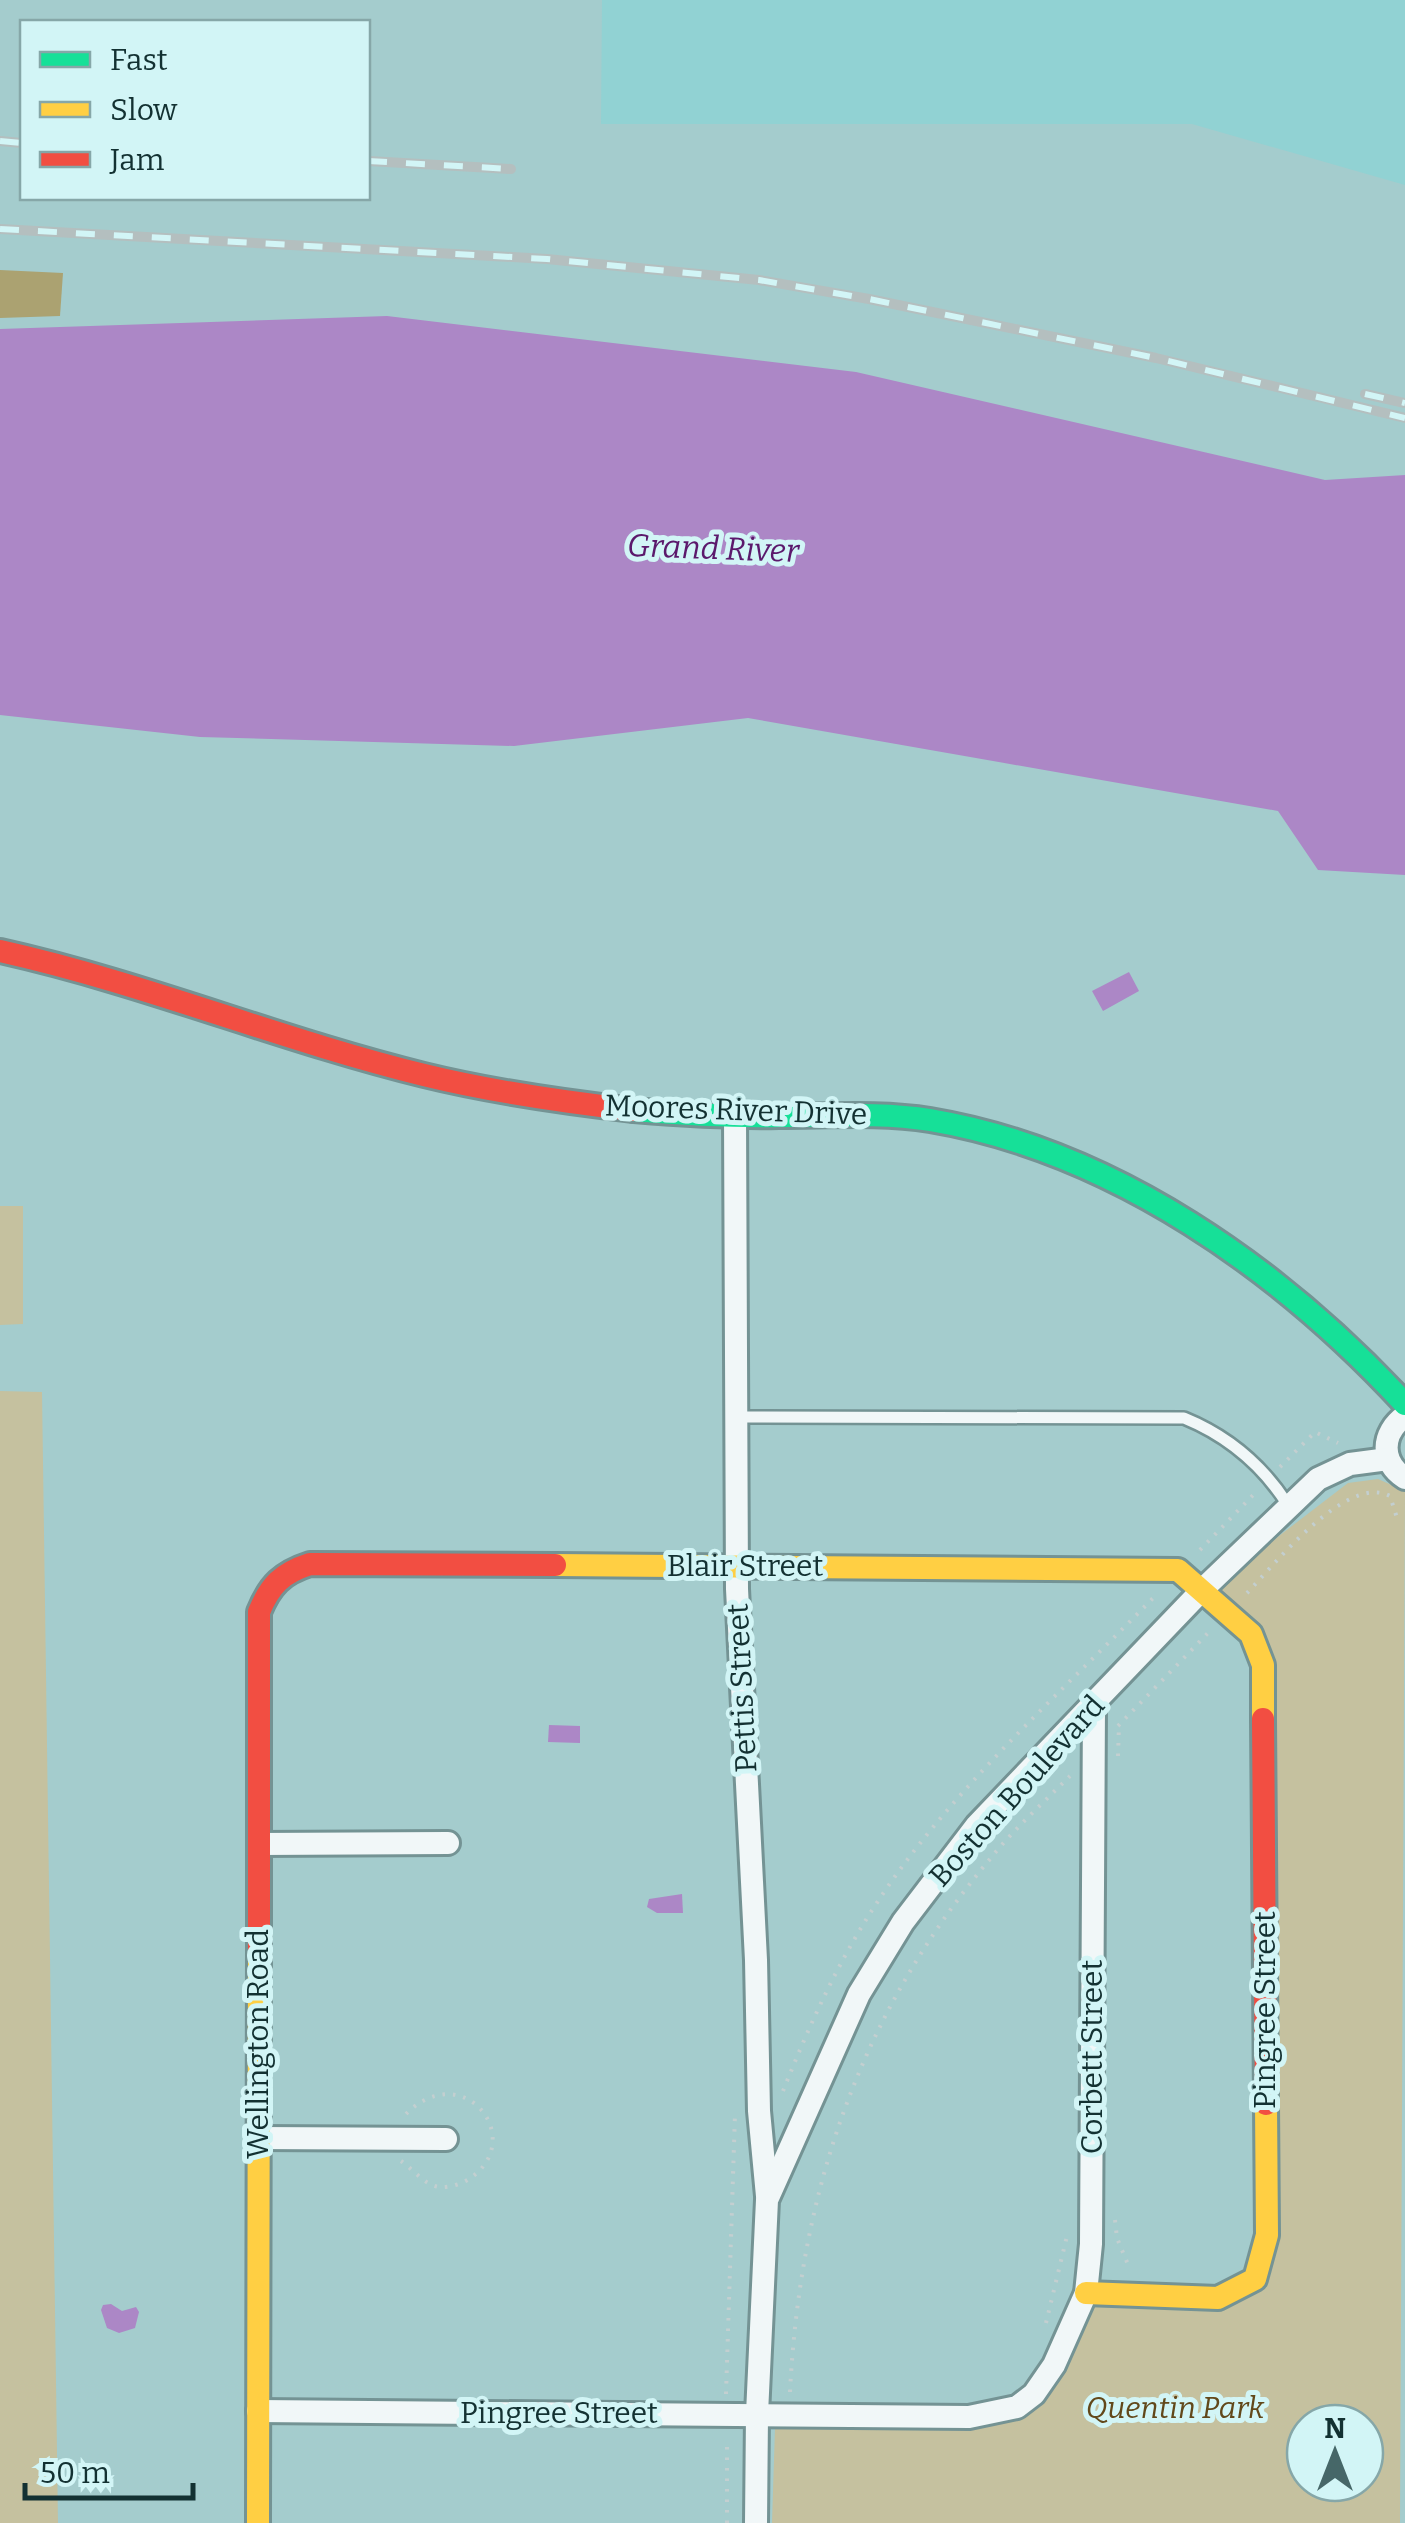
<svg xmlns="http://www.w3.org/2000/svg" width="1405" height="2523" font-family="Bitter,serif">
<rect width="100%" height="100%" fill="#a4cccd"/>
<polygon fill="#91d2d3" points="602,0 1405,0 1405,185 1192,124 601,124"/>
<g fill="#c5c19f" fill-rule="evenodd">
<polygon points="0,1206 23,1206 23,1324 0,1325"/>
<polygon points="0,1391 42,1392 58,2523 0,2523"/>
<path d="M1378,1479L1405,1491L1400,2523H772L775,2428L970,2413L1036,2399L1077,2344L1089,2291L1227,2293L1262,2252V1674L1206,1592L1348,1483ZM1305,2423H1365V2483H1305Z"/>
</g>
<polygon fill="#aba271" points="0,270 63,273 60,316 0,318"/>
<g fill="#ac87c6">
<polygon points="387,316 856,372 1325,480 1405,475 1405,875 1318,870 1278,811 748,718 514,746 200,737 0,715 0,329"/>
<polygon points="1129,972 1139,991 1103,1011 1092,991"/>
<polygon points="549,1725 580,1726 580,1743 548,1742"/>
<polygon points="682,1894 683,1913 657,1913 647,1907 649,1899"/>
<polygon points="111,2304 122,2311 136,2307 139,2312 135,2328 119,2333 107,2328 101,2310 103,2305"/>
</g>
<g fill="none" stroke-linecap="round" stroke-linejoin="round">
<g stroke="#749394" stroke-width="16">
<path id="lane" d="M738,1417L1184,1418C1228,1436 1263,1466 1288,1505"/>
</g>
<g stroke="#749394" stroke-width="28">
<g id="street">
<polyline points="735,1116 737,1589 756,1960 759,2111 767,2196"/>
<path d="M1405,1416C1381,1433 1380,1462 1405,1478"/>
<polyline points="259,1844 448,1843"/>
<polyline points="258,2138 446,2139"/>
<polyline points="258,2411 969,2417 1017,2407 1034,2394 1054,2365 1086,2293 1091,2244 1094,1706"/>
<polyline points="756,2523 757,2414 767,2200 859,1994 903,1922 977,1825 1202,1590 1318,1479 1350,1464 1388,1459"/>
</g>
</g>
<g stroke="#749394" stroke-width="28">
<path id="fast" d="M634,1110C682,1114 730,1117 779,1116C829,1116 881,1112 930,1120C1114,1151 1281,1270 1405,1404"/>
</g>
<g stroke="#749394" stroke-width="28">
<g id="slow">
<polyline points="555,1565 1178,1570 1251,1634 1263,1665 1263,1719"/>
<polyline points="1086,2293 1218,2298 1255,2279 1267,2235 1266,2104"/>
<polyline points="258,2523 259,1950"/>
</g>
</g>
<g stroke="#749394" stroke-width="28">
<g id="jam">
<path d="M0,951C144,983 281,1040 424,1075C493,1092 564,1102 634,1110"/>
<polyline points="1263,1719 1266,2104"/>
<path d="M259,1950V1612C270,1585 282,1573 310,1564L555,1565"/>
</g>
</g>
<g stroke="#c3cfd0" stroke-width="4" stroke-dasharray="2.5 8" stroke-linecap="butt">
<polyline points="1280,1467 1315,1432 1338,1443"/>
<polyline points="1200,1550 1256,1492"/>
<path d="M1247,1593C1274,1565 1347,1473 1390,1496L1398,1521"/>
<polyline points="1118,1726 1209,1632"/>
<polyline points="1118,1756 1119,1725"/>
<path d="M783,2091C805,2036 828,1984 858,1933C934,1804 1052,1702 1155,1596"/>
<path d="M401,2161C413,2169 424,2185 439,2187C448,2188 462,2184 469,2179C529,2140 463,2054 404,2116"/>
<polyline points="1115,2220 1117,2238 1129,2267"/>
<polyline points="1046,2323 1067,2236"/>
<path d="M790,2392C800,2191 860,2014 990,1859C1014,1829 1043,1803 1070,1776"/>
<polyline points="726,2394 735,2114"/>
<polyline points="727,2523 727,2439"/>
</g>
<use href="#lane" stroke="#f1f7f8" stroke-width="11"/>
<use href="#street" stroke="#f1f7f8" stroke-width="22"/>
<use href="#fast" stroke="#16e098" stroke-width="22"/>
<use href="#slow" stroke="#ffcf43" stroke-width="22"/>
<use href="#jam" stroke="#f24e42" stroke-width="22"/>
<g stroke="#b4bfbf" stroke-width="10">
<g id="rail">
<polyline points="0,141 22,143"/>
<polyline points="368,161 511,169"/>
<polyline points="0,229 547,259 759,280 869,299 1156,358 1405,418"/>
<polyline points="1365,394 1405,403"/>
</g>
</g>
<use href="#rail" stroke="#d2f5f6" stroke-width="6" stroke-dasharray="19" stroke-linecap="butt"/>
</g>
<g text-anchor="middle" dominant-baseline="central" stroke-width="10" stroke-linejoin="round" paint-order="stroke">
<g font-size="30" fill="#133132" stroke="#d2f5f6">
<text transform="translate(736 1110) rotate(2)">Moores River Drive</text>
<text x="745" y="1566">Blair Street</text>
<text transform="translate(742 1688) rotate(-93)">Pettis Street</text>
<text transform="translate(1017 1791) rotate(-48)">Boston Boulevard</text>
<text transform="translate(1265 2010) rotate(-90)">Pingree Street</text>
<text transform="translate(258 2044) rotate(-90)">Wellington Road</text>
<text transform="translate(1092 2057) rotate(-90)">Corbett Street</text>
<text x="559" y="2413">Pingree Street</text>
</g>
<g font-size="30" font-style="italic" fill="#62481a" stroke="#d2f5f6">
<text x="1175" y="2408">Quentin Park</text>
</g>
<g font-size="32" font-style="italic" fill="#5b196c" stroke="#d2f5f6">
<text transform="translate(713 548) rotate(2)">Grand River</text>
</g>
</g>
<rect x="20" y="20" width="350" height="180" fill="#d2f5f6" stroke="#86a7a8" stroke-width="2.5"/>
<rect x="40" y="52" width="50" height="15" fill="#16e098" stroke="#86a7a8" stroke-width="2.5"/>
<text x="110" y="70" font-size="30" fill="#133132">Fast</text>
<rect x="40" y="102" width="50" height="15" fill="#ffcf43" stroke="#86a7a8" stroke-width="2.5"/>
<text x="110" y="120" font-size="30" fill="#133132">Slow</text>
<rect x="40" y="152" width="50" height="15" fill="#f24e42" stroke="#86a7a8" stroke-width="2.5"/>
<text x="110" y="170" font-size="30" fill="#133132">Jam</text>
<g transform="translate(1335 2453)"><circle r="48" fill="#d2f5f6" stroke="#86a7a8" stroke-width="2.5"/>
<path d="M0-8L18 38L0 25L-18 38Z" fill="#466768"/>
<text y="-15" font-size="28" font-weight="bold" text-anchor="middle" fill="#133132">N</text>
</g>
<path d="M25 2483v15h168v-15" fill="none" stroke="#133132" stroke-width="5"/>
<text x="40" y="2483" font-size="30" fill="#133132" stroke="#d2f5f6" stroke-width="8" paint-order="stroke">50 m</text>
</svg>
